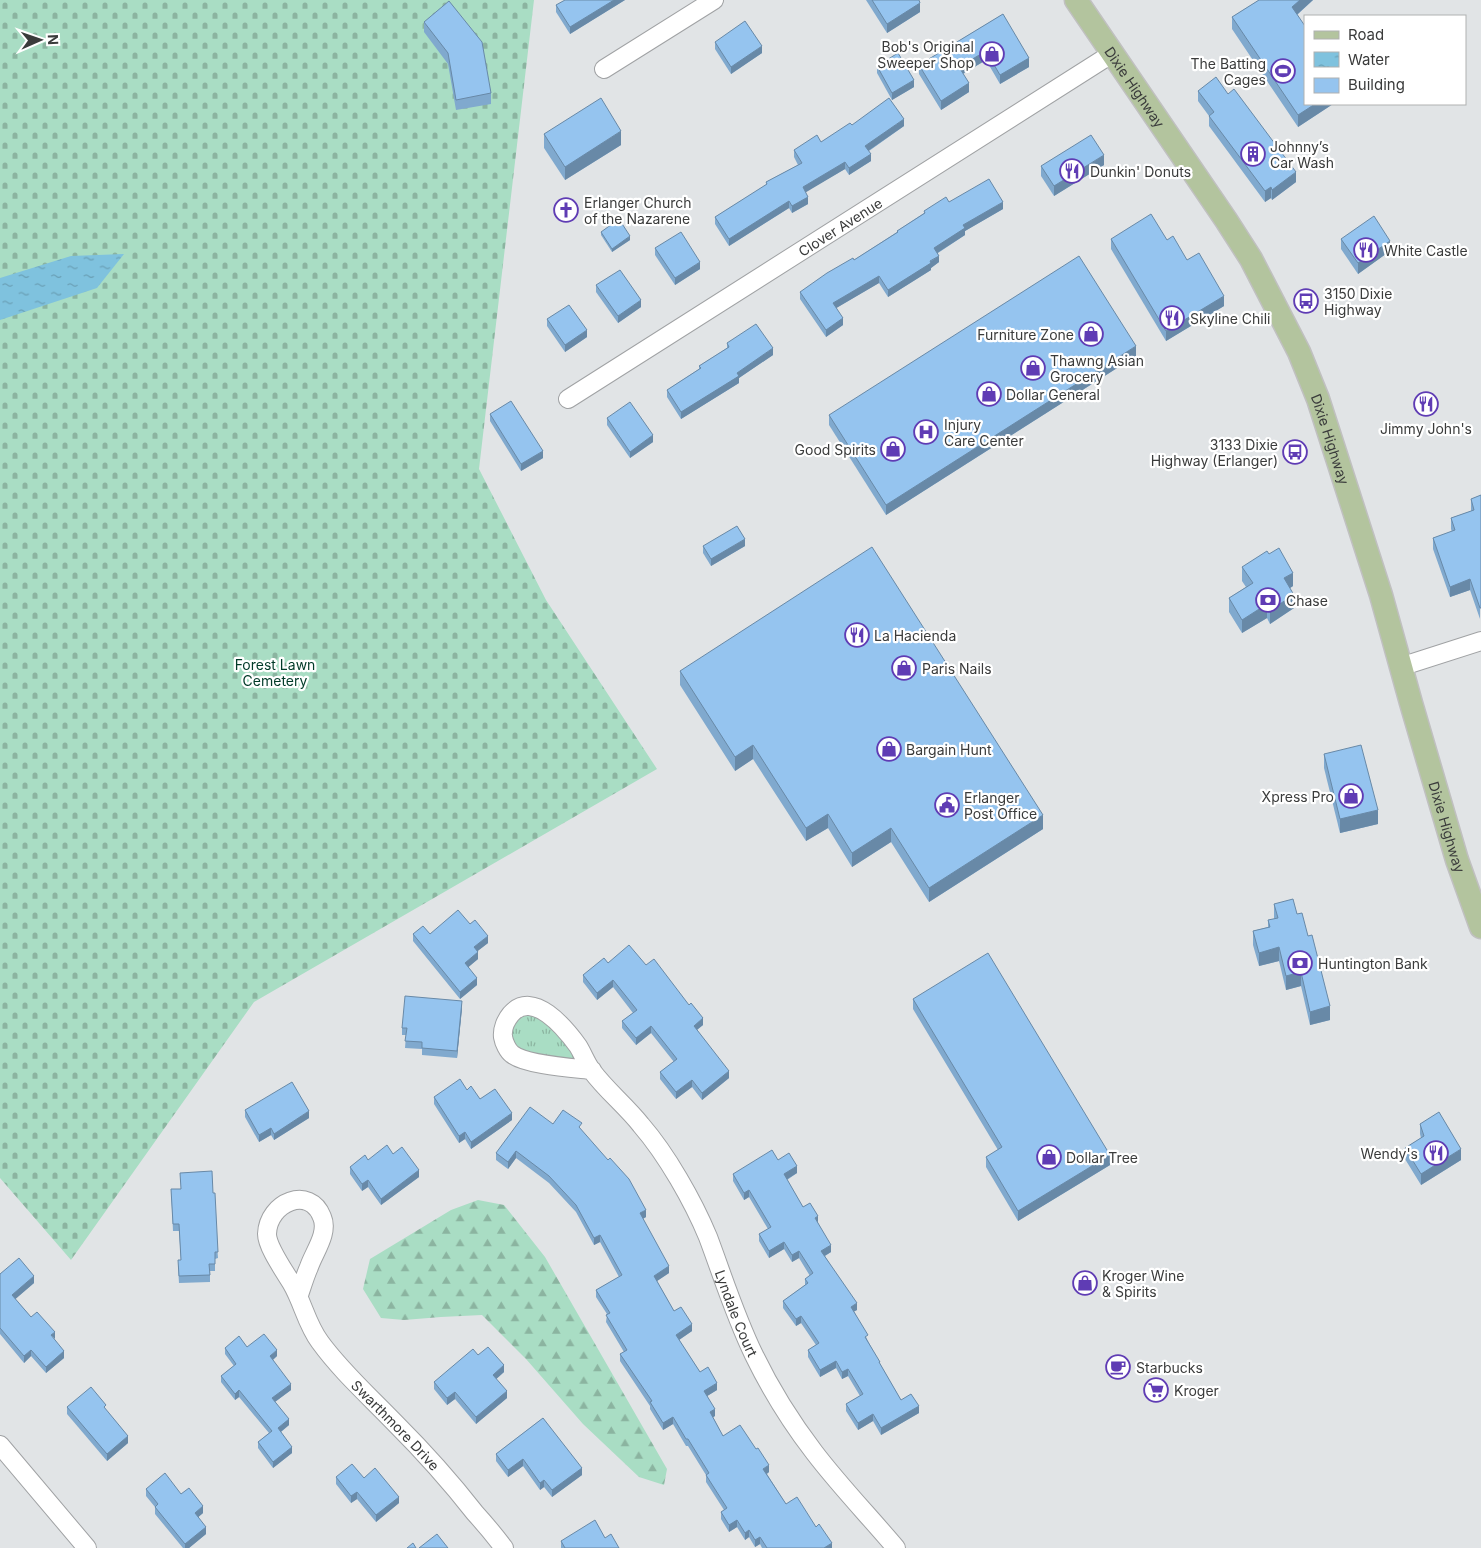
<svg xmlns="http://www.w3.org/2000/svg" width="1481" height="1548" font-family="Inter,sans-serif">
<defs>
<pattern id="grass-tufts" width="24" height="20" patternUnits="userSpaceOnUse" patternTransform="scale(1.25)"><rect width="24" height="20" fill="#a9ddc4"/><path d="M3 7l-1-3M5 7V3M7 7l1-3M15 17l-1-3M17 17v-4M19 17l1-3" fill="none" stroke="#8bb4a0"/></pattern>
<pattern id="forest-firs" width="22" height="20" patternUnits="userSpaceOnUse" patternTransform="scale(1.25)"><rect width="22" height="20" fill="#a9ddc4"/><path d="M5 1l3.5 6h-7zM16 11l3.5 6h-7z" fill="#8bb4a0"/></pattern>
<pattern id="cemetery-stones" width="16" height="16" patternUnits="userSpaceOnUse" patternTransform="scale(1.25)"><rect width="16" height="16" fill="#a9ddc4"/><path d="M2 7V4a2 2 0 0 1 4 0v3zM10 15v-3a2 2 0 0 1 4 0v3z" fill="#8bb4a0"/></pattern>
<pattern id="water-ripples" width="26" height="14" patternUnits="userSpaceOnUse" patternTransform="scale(1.25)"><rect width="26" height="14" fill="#7fc2de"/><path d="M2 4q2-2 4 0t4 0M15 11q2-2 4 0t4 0" fill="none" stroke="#699fb5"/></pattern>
</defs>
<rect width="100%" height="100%" fill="#e1e4e6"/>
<path fill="url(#grass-tufts)" d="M526,1014L542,1015L581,1063C564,1060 518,1058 512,1039C510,1035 512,1029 513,1024Z"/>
<polygon fill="url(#forest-firs)" points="478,1200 504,1205 545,1257 667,1469 664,1485 639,1477 583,1424 526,1359 482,1315 441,1317 404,1320 381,1318 363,1289 370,1259 451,1210"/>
<polygon fill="url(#cemetery-stones)" points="0,0 534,0 479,469 546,600 657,769 254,1002 71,1260 0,1178"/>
<polygon fill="url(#water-ripples)" points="124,254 97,288 0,320 0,278 71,256"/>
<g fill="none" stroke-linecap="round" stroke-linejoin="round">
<g stroke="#a0a2a4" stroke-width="20">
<g id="minor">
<polyline points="604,69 714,0"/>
<path id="s1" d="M568,399L1113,53"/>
<polyline points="1400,667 1481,641"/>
<path id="s2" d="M592,1070C575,1068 525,1065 512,1054C508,1051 504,1043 503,1037C502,1029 506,1020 511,1014C533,989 565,1028 578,1046C583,1054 586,1063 592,1071C606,1090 626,1106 641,1125C667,1155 693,1201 708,1237C723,1277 735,1316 754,1355C770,1388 791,1422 814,1452C839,1485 869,1516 896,1548"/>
<path id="s3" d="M299,1295C302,1286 305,1276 309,1267C314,1252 329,1233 322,1217C310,1185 268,1202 267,1234C267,1247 285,1272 292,1284C303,1303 307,1325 320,1342C341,1371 369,1396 394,1422C423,1451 450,1481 475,1513C485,1524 495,1536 504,1548"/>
<polyline points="0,1445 87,1548"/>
</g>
</g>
<g stroke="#c0c0c0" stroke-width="25">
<g id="major">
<path id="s4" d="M1076,0L1226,220L1251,259L1299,352L1318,399L1381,595L1411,703L1457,860L1481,927"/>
</g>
</g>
<use href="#minor" stroke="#fff" stroke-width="18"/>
<use href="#major" stroke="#b3c49e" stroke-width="22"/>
</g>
<g fill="#80a9ce">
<polygon points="625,0 570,34 556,12 556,5"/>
<polygon points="866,0 919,0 920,12 887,33"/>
<polygon points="1259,0 1313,0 1297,15 1305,104 1333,104 1298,127 1232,29 1232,17"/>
<polygon points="1003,14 1029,67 1000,84 986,60 963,74 969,92 941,110 919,74 919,65"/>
<polygon points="424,22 491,93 491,104 456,110 448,64 424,32"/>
<polygon points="715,42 762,53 731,74 715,49"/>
<polygon points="877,66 914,87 892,100 877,73"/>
<polygon points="1198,91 1296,182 1272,200 1271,198 1265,202 1209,126 1209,116 1198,101"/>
<polygon points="852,125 904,126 869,151 871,161 849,175 845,169 805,192 808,204 792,213 789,208 729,246 715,224 715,217 766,185 766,182 798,165 794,157 794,150 821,142"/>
<polygon points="544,134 621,145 565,180 544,148"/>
<polygon points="1104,165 1054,196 1041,176 1041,166"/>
<polygon points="949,202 1003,209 965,231 965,235 938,253 939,262 931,268 931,270 888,297 879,283 836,308 843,325 826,337 800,299 800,292 854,260 897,232 897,231 924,213 924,211"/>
<polygon points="601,232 630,240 612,252 601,235"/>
<polygon points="1111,239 1167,240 1187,260 1224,306 1166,341 1111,249"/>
<polygon points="1341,239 1390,251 1358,274 1341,249"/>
<polygon points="655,248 700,269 675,285 655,255"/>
<polygon points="596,285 641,307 618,323 596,292"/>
<polygon points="547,319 587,337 565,352 547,326"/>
<polygon points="727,343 773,355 739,378 739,383 681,419 667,397 667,390 699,369 699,366 727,348"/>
<polygon points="1136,356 886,515 829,425 829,415"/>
<polygon points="490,414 543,458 521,471 490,421"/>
<polygon points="607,418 653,442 630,458 607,425"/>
<polygon points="1481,495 1480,619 1470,590 1450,597 1433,549 1433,538 1452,532 1451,529 1451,518 1471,511 1471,499"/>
<polygon points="703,546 745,546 711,566 703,553"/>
<polygon points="1269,554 1293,586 1290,588 1294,608 1270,624 1267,618 1242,633 1229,612 1229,598 1246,587 1242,581 1242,567"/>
<polygon points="680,671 1043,829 929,902 891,842 852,867 828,828 806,841 753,759 735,771 680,685"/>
<polygon points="1324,754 1378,824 1340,833 1324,768"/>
<polygon points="1274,904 1297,914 1330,1020 1310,1025 1301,986 1286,990 1279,961 1259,966 1253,945 1253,931 1268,927 1268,920 1274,919"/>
<polygon points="470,924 488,943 477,951 478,959 468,967 477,985 460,999 413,941 413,934 430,934"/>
<polygon points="608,963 646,965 703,1025 697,1030 729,1078 702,1100 692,1087 676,1099 660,1079 660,1072 674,1062 651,1033 636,1045 622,1028 622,1021 633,1013 613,987 597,1000 583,982 583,975"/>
<polygon points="913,999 1110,1165 1018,1221 986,1167 986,1157 998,1150 913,1009"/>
<polygon points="462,1008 457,1058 422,1055 422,1049 405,1048 406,1035 402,1035 402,1028"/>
<polygon points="467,1090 512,1120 471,1149 465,1139 459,1143 434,1104 434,1097"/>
<polygon points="245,1110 309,1118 274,1140 271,1135 259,1142 245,1117"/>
<polygon points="553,1124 582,1131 646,1217 643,1219 669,1273 657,1281 674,1311 692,1331 679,1340 700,1372 717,1390 707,1396 715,1416 713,1417 723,1436 769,1472 767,1474 786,1504 816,1527 832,1548 762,1548 760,1544 755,1547 749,1537 745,1540 737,1527 729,1532 721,1519 721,1512 724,1510 706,1482 706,1475 688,1446 686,1446 673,1424 663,1430 650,1409 650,1406 620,1361 620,1354 624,1352 606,1322 607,1314 596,1297 596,1290 619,1277 600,1242 594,1245 576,1212 549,1183 516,1158 508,1169 496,1160 496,1153"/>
<polygon points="1420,1124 1461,1160 1421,1185 1405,1159 1405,1148 1421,1138 1420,1134"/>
<polygon points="393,1154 419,1177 381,1205 368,1187 362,1191 350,1174 350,1167 368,1160"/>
<polygon points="778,1160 797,1173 787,1180 803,1207 818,1223 831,1252 825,1256 857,1310 854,1311 868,1341 880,1364 901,1400 919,1413 881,1435 873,1421 858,1430 846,1411 846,1404 860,1396 848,1376 842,1379 836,1368 820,1377 808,1357 808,1350 816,1345 801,1323 796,1326 783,1308 783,1301 805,1285 805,1279 810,1276 799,1258 792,1262 784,1249 769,1258 759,1241 759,1234 768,1229 749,1197 744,1200 733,1181 733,1174"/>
<polygon points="171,1189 213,1193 218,1258 215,1259 215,1271 210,1271 210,1282 179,1283 178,1267 181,1260 179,1231 173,1231"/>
<polygon points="0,1274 34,1283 15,1299 31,1317 54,1339 64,1358 46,1373 31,1356 24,1363 0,1334"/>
<polygon points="247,1347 277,1356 273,1360 291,1390 275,1402 289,1425 281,1432 292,1453 273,1468 258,1448 258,1442 269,1433 239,1397 235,1400 221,1382 221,1376 234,1366 225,1354 225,1348"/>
<polygon points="478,1355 504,1372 496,1379 507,1398 476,1424 455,1399 447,1405 434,1389 434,1382"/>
<polygon points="67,1407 106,1411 128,1443 107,1461 67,1414"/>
<polygon points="543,1418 582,1475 552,1497 544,1487 540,1490 523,1466 508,1477 496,1461 496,1454"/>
<polygon points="336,1477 364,1478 399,1503 376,1522 357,1499 351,1503 336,1484"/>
<polygon points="146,1489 181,1494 203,1513 198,1517 206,1534 189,1548 183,1548 155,1514 155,1507 146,1496"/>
<polygon points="605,1538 619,1548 561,1548 561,1541"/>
</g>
<g fill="#6889a7">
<polygon points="614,0 625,0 570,34 570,27"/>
<polygon points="1300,0 1313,0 1292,19 1292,7"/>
<polygon points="920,3 920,12 887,33 887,24"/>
<polygon points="762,46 762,53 731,74 731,67"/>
<polygon points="986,51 986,60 959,76 959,67"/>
<polygon points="1029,58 1029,67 1000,84 1000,75"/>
<polygon points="914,80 914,87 892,100 892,93"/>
<polygon points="969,83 969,92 941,110 941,101"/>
<polygon points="1315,104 1333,104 1298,127 1298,115"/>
<polygon points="904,119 904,126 865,153 865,146"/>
<polygon points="621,131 621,145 565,180 565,167"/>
<polygon points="871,154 871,161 849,175 849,168"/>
<polygon points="1104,155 1104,165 1054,196 1054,186"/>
<polygon points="845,162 845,169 803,194 803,187"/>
<polygon points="1296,172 1296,182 1272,200 1272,190"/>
<polygon points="1271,187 1271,198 1265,202 1265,191"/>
<polygon points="808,197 808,204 792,213 792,206"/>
<polygon points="789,201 789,208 729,246 729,239"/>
<polygon points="1003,202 1003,209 965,231 965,235 934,255 934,248 963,225"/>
<polygon points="630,236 630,240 612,252 612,249"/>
<polygon points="1390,241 1390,251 1358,274 1358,263"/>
<polygon points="939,256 939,262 931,268 931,270 888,297 888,290"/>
<polygon points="700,262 700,269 675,285 675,278"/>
<polygon points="879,276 879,283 833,310 833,303"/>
<polygon points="1224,296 1224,306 1166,341 1166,331"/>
<polygon points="641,300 641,307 618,323 618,316"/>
<polygon points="843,318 843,325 826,337 826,330"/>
<polygon points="587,330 587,337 565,352 565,345"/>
<polygon points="1136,346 1136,356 886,515 886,505"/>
<polygon points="773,348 773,355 739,378 739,383 681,419 681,412"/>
<polygon points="653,435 653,442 630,458 630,452"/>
<polygon points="543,451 543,458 521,471 521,464"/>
<polygon points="745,539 745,546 711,566 711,559"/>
<polygon points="1293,573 1293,586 1284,592 1284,578"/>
<polygon points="1470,579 1470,590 1450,597 1450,587"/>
<polygon points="1294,595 1294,608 1270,624 1270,610"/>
<polygon points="1267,604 1267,618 1242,633 1242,620"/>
<polygon points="753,745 753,759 735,771 735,757"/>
<polygon points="1378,810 1378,824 1340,833 1340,819"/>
<polygon points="828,814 828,828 806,841 806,828"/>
<polygon points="1043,815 1043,829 929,902 929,888"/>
<polygon points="891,828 891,842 852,867 852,853"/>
<polygon points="488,936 488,943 474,954 474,947"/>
<polygon points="1279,947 1279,961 1259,966 1259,953"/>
<polygon points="478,952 478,959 465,970 465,963"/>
<polygon points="1301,972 1301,986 1286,990 1286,976"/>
<polygon points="477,978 477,985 460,999 460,992"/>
<polygon points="613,980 613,987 597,1000 597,993"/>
<polygon points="462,1001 462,1008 457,1058 457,1051"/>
<polygon points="1330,1006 1330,1020 1310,1025 1310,1012"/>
<polygon points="703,1018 703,1025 694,1032 694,1026"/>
<polygon points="651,1026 651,1033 636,1045 636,1038"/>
<polygon points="729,1071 729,1078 702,1100 702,1093"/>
<polygon points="692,1080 692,1087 676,1099 676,1092"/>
<polygon points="309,1111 309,1118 274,1140 274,1134"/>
<polygon points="512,1113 512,1120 471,1149 471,1142"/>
<polygon points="271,1128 271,1135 259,1142 259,1135"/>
<polygon points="465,1132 465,1139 459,1143 459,1136"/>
<polygon points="1461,1149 1461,1160 1421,1185 1421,1174"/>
<polygon points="516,1151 516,1158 508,1169 508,1162"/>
<polygon points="1110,1155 1110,1165 1018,1221 1018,1211"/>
<polygon points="797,1166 797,1173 784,1181 784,1174"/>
<polygon points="419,1170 419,1177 381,1205 381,1199"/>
<polygon points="368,1180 368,1187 362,1191 362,1184"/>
<polygon points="749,1190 749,1197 744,1200 744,1193"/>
<polygon points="646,1210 646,1217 640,1220 640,1213"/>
<polygon points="818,1216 818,1223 815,1218"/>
<polygon points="600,1235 600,1242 594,1245 594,1238"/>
<polygon points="784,1242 784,1249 769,1258 769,1251"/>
<polygon points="831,1245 831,1252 821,1258 821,1251"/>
<polygon points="799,1251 799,1258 792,1262 792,1255"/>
<polygon points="669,1266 669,1273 654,1283 654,1276"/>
<polygon points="34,1276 34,1283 12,1302 12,1295"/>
<polygon points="857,1303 857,1310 851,1313 851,1307"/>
<polygon points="801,1316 801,1323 796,1326 796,1319"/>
<polygon points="692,1324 692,1331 676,1342 676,1335"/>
<polygon points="55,1332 55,1339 51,1335"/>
<polygon points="31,1350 31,1356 24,1363 24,1356"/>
<polygon points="277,1350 277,1356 270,1362 270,1356"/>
<polygon points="64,1351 64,1358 46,1373 46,1367"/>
<polygon points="836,1361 836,1368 820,1377 820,1370"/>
<polygon points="504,1365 504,1372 493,1382 493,1375"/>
<polygon points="848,1369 848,1376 842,1379 842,1372"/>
<polygon points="717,1383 717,1390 704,1398 704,1391"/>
<polygon points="291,1384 291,1390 272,1404 272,1398"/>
<polygon points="239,1390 239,1397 235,1400 235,1394"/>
<polygon points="507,1391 507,1398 476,1424 476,1417"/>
<polygon points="455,1392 455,1399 447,1405 447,1398"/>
<polygon points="919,1406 919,1413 881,1435 881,1428"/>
<polygon points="715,1409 715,1416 710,1419 710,1412"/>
<polygon points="873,1414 873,1421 858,1430 858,1423"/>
<polygon points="673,1417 673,1424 663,1430 663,1423"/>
<polygon points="289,1419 289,1425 278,1434 278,1428"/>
<polygon points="128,1436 128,1443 107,1461 107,1454"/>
<polygon points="292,1447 292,1453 273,1468 273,1462"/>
<polygon points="523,1459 523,1466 508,1477 508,1470"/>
<polygon points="769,1465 769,1472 763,1476 763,1469"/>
<polygon points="582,1468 582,1475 552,1497 552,1490"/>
<polygon points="544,1480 544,1487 540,1490 540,1483"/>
<polygon points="357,1492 357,1499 351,1503 351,1496"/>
<polygon points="399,1497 399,1503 376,1522 376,1515"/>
<polygon points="203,1506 203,1513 195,1520 195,1513"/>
<polygon points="737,1520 737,1527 729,1532 729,1525"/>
<polygon points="206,1527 206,1534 189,1548 185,1548 185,1544"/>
<polygon points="749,1530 749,1537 745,1540 745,1533"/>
<polygon points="760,1537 760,1544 755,1547 755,1540"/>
<polygon points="832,1543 832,1548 824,1548"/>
</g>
<g fill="#95c4ef" stroke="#6889a7">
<polygon points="565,0 614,0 570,27 556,5"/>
<polygon points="872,0 919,0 920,3 887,24"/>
<polygon points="1259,0 1300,0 1292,7 1305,26 1305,104 1315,104 1298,115 1232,17"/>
<polygon points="449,1 482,42 491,93 456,100 448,53 424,22"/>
<polygon points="1003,14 1029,58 1000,75 986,51 959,67 969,83 941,101 919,65"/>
<polygon points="745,21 762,46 731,67 715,42"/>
<polygon points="898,53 914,80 892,93 877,66"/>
<polygon points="1216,77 1228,94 1234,89 1296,172 1272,190 1271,187 1265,191 1209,116 1214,112 1198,91"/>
<polygon points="601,98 621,131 565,167 544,134"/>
<polygon points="889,98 904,119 865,146 871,154 849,168 845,162 803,187 808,197 792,206 789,201 729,239 715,217 767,184 766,182 802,163 794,150 817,135 821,142 850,123 852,125"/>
<polygon points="1091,135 1104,155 1054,186 1041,166"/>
<polygon points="989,179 1003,202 963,225 965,228 934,248 939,256 930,261 931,263 888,290 879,276 833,303 843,318 826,330 800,292 827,273 853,258 854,260 898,232 897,231 925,213 924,211 946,197 949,202"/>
<polygon points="1151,214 1167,240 1173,236 1187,260 1199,253 1224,296 1166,331 1111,239"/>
<polygon points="1374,216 1390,241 1358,263 1341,239"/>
<polygon points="619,219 630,236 612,249 601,232"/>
<polygon points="681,232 700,262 675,278 655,248"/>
<polygon points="1079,256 1136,346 886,505 829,415"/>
<polygon points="620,270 641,300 618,316 596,285"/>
<polygon points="569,305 587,330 565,345 547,319"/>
<polygon points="756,324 773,348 737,373 739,376 681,412 667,390 701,368 699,366 729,347 727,343"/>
<polygon points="511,401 543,451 521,464 490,414"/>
<polygon points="630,402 653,435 630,452 607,418"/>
<polygon points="1481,495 1481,608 1480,608 1470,579 1450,587 1433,538 1455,530 1451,518 1474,510 1471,499"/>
<polygon points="737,526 745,539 711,559 703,546"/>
<polygon points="872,547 1043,815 929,888 891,828 852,853 828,814 806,828 753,745 735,757 680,671"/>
<polygon points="1279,548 1293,573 1284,578 1294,595 1270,610 1267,604 1242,620 1229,598 1253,583 1242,567 1267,551 1269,554"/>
<polygon points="1361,745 1378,810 1340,819 1324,754"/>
<polygon points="1293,899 1297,914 1302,913 1308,936 1312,935 1330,1006 1310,1012 1301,972 1286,976 1279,947 1259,953 1253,931 1270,927 1268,920 1278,918 1274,904"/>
<polygon points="458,910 470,924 475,920 488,936 474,947 478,952 465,963 477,978 460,992 413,934 423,926 430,934"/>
<polygon points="629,945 646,965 654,959 689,1005 691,1003 703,1018 694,1026 729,1071 702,1093 692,1080 676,1092 660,1072 677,1059 651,1026 636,1038 622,1021 637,1010 613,980 597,993 583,975 604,958 608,963"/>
<polygon points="988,953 1110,1155 1018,1211 986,1157 1002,1147 913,999"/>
<polygon points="405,996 462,1001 457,1051 422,1048 422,1042 405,1041 407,1028 402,1028"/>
<polygon points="460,1079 467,1090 471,1086 480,1099 495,1089 512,1113 471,1142 465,1132 459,1136 434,1097"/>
<polygon points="292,1082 309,1111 274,1134 271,1128 259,1135 245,1110"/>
<polygon points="530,1107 553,1124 563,1110 582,1123 579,1127 608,1160 610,1158 629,1179 646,1210 640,1213 669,1266 654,1276 674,1311 681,1307 692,1324 676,1335 700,1372 708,1367 717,1383 704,1391 715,1409 710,1412 723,1436 740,1425 756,1449 758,1448 769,1465 763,1469 786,1504 797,1497 816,1527 819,1524 832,1543 824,1548 767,1548 760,1537 755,1540 749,1530 745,1533 737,1520 729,1525 721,1512 727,1508 706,1475 709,1473 688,1439 686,1439 673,1417 663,1423 650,1402 652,1401 620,1354 627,1350 606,1315 610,1313 596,1290 622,1275 600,1235 594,1238 576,1205 549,1176 516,1151 508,1162 496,1153"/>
<polygon points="1439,1112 1461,1149 1421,1174 1405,1148 1424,1136 1420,1124"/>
<polygon points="387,1145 393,1154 402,1147 419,1170 381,1199 368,1180 362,1184 350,1167 365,1155 368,1160"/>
<polygon points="772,1150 778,1160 789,1153 797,1166 784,1174 803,1207 810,1203 818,1216 815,1218 831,1245 821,1251 857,1303 851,1307 868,1335 865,1337 880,1362 879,1362 901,1400 911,1394 919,1406 881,1428 873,1414 858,1423 846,1404 863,1394 848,1369 842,1372 836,1361 820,1370 808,1350 819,1343 801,1316 796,1319 783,1301 808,1283 805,1279 813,1273 799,1251 792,1255 784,1242 769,1251 759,1234 771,1227 749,1190 744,1193 733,1174"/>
<polygon points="212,1171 213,1193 215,1193 218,1252 215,1252 215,1264 209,1264 210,1275 179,1276 178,1260 181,1260 179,1224 173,1224 171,1189 181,1189 180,1173"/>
<polygon points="19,1258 34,1276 12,1295 31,1317 37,1312 55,1332 51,1335 64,1351 46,1367 31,1350 24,1356 0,1328 0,1274"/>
<polygon points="264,1334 277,1350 270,1356 291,1384 272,1398 289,1419 278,1428 292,1447 273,1462 258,1442 272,1431 239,1390 235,1394 221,1376 236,1364 225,1348 239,1336 247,1347"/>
<polygon points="488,1347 504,1365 493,1375 507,1391 476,1417 455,1392 447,1398 434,1382 473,1349 478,1355"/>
<polygon points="91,1387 106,1405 104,1407 128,1436 107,1454 67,1407"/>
<polygon points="543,1418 582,1468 552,1490 544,1480 540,1483 523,1459 508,1470 496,1454"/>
<polygon points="352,1464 364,1478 375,1468 399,1497 376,1515 357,1492 351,1496 336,1477"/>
<polygon points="165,1473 181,1494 189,1488 203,1506 195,1513 206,1527 185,1544 155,1507 158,1504 146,1489"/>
<polygon points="595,1520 605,1538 611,1534 619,1548 565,1548 561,1541"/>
<polygon points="437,1534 448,1548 419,1548"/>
<polygon points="413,1543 416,1548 407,1548"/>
</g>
<defs>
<g id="shop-ring" transform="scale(1.25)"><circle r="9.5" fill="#fff" stroke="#5f3cb4" stroke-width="1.5"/><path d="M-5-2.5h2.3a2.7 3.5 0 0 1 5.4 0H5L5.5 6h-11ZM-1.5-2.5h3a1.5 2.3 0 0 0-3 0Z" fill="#5f3cb4"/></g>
<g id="stadium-ring" transform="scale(1.25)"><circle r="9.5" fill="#fff" stroke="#5f3cb4" stroke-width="1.5"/><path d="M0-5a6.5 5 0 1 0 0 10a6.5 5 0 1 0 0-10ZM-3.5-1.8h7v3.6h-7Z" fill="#5f3cb4"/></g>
<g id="building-ring" transform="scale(1.25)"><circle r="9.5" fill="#fff" stroke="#5f3cb4" stroke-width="1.5"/><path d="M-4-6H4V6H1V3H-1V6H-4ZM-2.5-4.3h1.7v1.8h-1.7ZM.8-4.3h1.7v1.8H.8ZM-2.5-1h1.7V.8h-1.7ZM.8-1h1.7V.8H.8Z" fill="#5f3cb4"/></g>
<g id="restaurant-ring" transform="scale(1.25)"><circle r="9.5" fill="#fff" stroke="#5f3cb4" stroke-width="1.5"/><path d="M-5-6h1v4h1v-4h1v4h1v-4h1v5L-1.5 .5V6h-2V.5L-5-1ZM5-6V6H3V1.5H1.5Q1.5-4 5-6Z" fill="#5f3cb4"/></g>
<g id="church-ring" transform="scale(1.25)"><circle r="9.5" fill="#fff" stroke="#5f3cb4" stroke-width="1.5"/><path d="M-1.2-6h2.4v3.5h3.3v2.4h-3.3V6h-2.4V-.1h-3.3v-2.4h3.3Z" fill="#5f3cb4"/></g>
<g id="bus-ring" transform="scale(1.25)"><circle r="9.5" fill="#fff" stroke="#5f3cb4" stroke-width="1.5"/><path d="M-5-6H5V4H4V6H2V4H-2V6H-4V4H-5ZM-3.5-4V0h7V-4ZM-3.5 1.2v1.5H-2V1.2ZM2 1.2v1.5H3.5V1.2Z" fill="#5f3cb4"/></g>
<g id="hospital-ring" transform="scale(1.25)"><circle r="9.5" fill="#fff" stroke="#5f3cb4" stroke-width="1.5"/><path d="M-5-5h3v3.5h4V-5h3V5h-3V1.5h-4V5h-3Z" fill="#5f3cb4"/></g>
<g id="bank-ring" transform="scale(1.25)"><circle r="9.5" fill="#fff" stroke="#5f3cb4" stroke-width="1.5"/><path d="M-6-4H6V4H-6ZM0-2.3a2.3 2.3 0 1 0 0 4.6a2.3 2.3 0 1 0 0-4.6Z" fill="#5f3cb4"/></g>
<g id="civic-ring" transform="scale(1.25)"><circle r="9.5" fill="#fff" stroke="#5f3cb4" stroke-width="1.5"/><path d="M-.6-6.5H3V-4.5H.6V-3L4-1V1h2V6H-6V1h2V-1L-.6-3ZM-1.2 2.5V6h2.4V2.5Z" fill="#5f3cb4"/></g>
<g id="cafe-ring" transform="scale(1.25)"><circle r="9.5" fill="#fff" stroke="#5f3cb4" stroke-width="1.5"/><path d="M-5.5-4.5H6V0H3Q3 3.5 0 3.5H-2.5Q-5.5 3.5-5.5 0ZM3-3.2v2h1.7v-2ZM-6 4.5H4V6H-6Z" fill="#5f3cb4"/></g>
<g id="supermarket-ring" transform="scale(1.25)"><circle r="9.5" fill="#fff" stroke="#5f3cb4" stroke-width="1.5"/><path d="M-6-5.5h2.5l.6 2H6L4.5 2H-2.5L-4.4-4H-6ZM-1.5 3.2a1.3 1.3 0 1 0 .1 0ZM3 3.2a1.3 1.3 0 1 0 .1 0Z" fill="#5f3cb4"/></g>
</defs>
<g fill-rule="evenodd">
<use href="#shop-ring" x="992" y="54"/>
<use href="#stadium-ring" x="1283" y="71"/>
<use href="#building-ring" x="1253" y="154"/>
<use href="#restaurant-ring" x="1072" y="171"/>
<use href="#church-ring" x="566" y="210"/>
<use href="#restaurant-ring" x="1366" y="250"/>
<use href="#bus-ring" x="1306" y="301"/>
<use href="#restaurant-ring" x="1172" y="318"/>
<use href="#shop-ring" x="1091" y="334"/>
<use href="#shop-ring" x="1033" y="368"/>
<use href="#shop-ring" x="989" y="394"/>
<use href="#restaurant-ring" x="1426" y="404"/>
<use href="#hospital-ring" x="926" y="432"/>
<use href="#shop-ring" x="893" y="449"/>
<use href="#bus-ring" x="1295" y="452"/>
<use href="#bank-ring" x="1268" y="600"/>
<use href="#restaurant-ring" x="857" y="635"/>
<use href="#shop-ring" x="904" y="668"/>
<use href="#shop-ring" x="889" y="749"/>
<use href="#shop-ring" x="1351" y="796"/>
<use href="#civic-ring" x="947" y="805"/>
<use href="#bank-ring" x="1300" y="963"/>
<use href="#restaurant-ring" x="1436" y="1153"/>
<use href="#shop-ring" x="1049" y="1157"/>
<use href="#shop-ring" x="1085" y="1283"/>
<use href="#cafe-ring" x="1118" y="1367"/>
<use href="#supermarket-ring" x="1156" y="1390"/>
</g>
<g text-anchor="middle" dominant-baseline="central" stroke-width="4.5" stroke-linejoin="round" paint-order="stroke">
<g font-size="14" fill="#3a3b3b" stroke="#fff" text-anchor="start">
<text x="974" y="46" text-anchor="end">Bob's Original<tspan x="974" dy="16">Sweeper Shop</tspan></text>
<text x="1266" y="63" text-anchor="end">The Batting<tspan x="1266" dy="16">Cages</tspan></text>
<text x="1270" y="146">Johnny’s<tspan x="1270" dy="16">Car Wash</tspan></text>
<text x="1090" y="171">Dunkin' Donuts</text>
<text x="584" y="202">Erlanger Church<tspan x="584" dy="16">of the Nazarene</tspan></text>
<text x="1384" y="250">White Castle</text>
<text x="1324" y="293">3150 Dixie<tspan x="1324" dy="16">Highway</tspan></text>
<text x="1190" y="318">Skyline Chili</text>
<text x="1074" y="334" text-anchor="end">Furniture Zone</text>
<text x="1050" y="360">Thawng Asian<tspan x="1050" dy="16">Grocery</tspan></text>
<text x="1006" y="394">Dollar General</text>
<text x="944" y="424">Injury<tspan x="944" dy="16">Care Center</tspan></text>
<text x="1426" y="428" text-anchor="middle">Jimmy John's</text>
<text x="1278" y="444" text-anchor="end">3133 Dixie<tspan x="1278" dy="16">Highway (Erlanger)</tspan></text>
<text x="876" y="449" text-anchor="end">Good Spirits</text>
<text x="1286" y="600">Chase</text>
<text x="874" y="635">La Hacienda</text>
<text x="922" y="668">Paris Nails</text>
<text x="906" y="749">Bargain Hunt</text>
<text x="1334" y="796" text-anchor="end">Xpress Pro</text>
<text x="964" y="797">Erlanger<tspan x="964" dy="16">Post Office</tspan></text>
<text x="1318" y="963">Huntington Bank</text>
<text x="1418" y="1153" text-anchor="end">Wendy's</text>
<text x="1066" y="1157">Dollar Tree</text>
<text x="1102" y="1275">Kroger Wine<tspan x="1102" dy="16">&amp; Spirits</tspan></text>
<text x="1136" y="1367">Starbucks</text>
<text x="1174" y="1390">Kroger</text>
</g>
<g font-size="14" fill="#3a3b3b" stroke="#fff">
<text stroke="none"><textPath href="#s4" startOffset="105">Dixie Highway</textPath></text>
<text stroke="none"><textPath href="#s1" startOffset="322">Clover Avenue</textPath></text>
<text stroke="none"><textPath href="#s4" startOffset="510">Dixie Highway</textPath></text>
<text stroke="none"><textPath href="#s4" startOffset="915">Dixie Highway</textPath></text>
<text stroke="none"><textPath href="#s2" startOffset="526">Lyndale Court</textPath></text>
<text stroke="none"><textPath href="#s3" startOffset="398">Swarthmore Drive</textPath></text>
</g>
<g font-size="14" fill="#013a28" stroke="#fff">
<text x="275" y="664">Forest Lawn<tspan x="275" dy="16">Cemetery</tspan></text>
</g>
</g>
<rect x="1304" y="15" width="162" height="90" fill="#ffffff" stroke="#b0b1b1"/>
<rect x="1314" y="31" width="25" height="8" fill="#b3c49e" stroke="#b0b1b1"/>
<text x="1348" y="40" font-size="15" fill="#3a3b3b">Road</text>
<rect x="1314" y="52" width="25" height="15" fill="url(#water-ripples)" stroke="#b0b1b1"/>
<text x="1348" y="65" font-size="15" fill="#3a3b3b">Water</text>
<rect x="1314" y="78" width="25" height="15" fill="#95c4ef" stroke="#b0b1b1"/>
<text x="1348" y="90" font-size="15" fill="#3a3b3b">Building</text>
<g transform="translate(40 40) rotate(88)" stroke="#ffffff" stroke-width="4" paint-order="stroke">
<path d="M0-4L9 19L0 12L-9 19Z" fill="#3a3b3b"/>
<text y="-8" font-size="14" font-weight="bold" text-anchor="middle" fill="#3a3b3b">N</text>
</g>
</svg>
